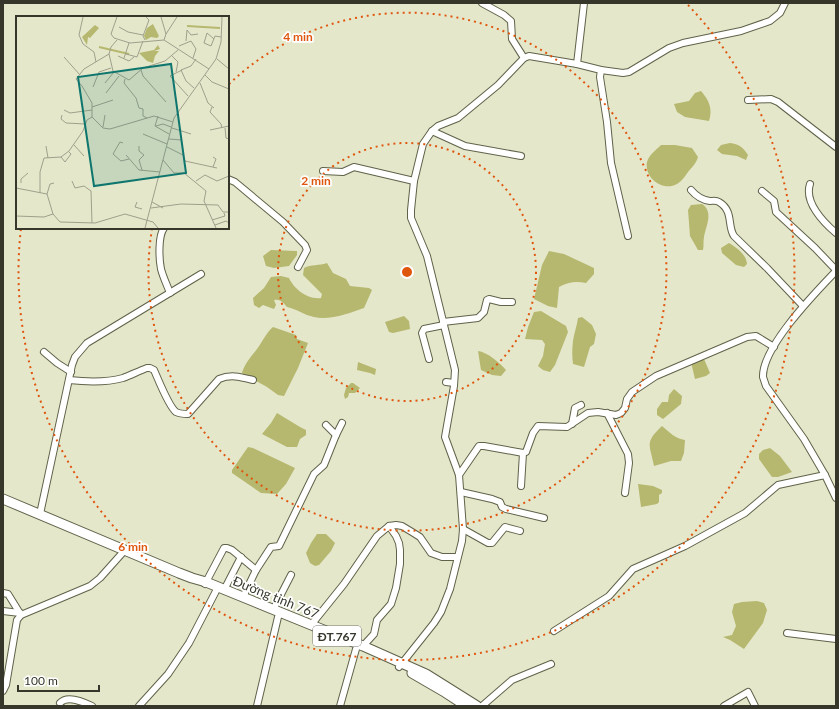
<svg xmlns="http://www.w3.org/2000/svg" width="839" height="709" font-family="Lato,sans-serif">
<rect width="100%" height="100%" fill="#e5e7cb"/>
<g fill="#b5b86e">
<path d="M701,91C709,100 713,109 709,121L685,117L677,112L674,104L689,101L695,93Z"/>
<path d="M730,143C739,144 743,147 748,155L746,160L737,156L722,154L717,150L721,145Z"/>
<path d="M661,145H675L692,148L698,157C696,164 692,167 688,172C685,176 682,181 677,184C663,192 644,178 647,162C649,155 656,150 661,145Z"/>
<path d="M702,204C714,212 706,226 704,237C703,241 704,246 703,250H698L690,236L688,210L691,205Z"/>
<path d="M729,243C737,248 746,254 747,264L744,267L736,265L722,253L721,248Z"/>
<polygon points="271,250 297,251 297,255 289,266 274,268 266,266 263,256"/>
<path d="M549,251L564,254L594,268V274L586,283C576,281 568,282 559,287L557,308L548,306L534,299L542,265Z"/>
<path d="M327,263L333,273L346,279L350,286L369,288L372,290L364,308C350,313 329,321 314,317C304,315 297,309 287,307C283,302 280,299 274,300L276,305L274,309L263,305L259,308L254,305L253,298L264,288L271,277L281,276L289,278C294,289 308,300 321,298L322,294L303,275L304,268C311,264 319,266 327,263Z"/>
<polygon points="541,311 566,326 568,332 555,365 550,372 543,370 538,366 543,356 545,344 542,340 525,339 528,327 534,312"/>
<polygon points="404,316 409,321 410,329 393,333 389,332 385,322"/>
<path d="M582,317L592,325L596,334L594,344L590,347L584,367L573,364C572,357 572,349 573,341C574,333 577,326 578,318Z"/>
<path d="M273,327L296,335L297,339L308,343L298,368L284,396L278,395L267,387L242,373C245,363 251,357 257,349C263,341 266,333 273,327Z"/>
<path d="M478,351C487,352 500,363 506,370L501,376L492,375L481,370Z"/>
<polygon points="704,359 710,373 706,376 695,379 691,362"/>
<polygon points="358,362 376,369 375,375 370,373 357,370"/>
<polygon points="351,383 353,383 360,388 355,393 349,393 348,397 345,399 344,395 346,388"/>
<polygon points="674,389 682,396 681,404 663,419 657,415 657,409 662,402 668,402 669,395"/>
<polygon points="277,413 300,427 306,430 306,435 300,439 297,447 287,447 262,434 271,423"/>
<path d="M662,426C669,432 676,439 685,440L684,453L681,461H671L654,466C650,444 644,443 662,426Z"/>
<polygon points="248,447 253,448 295,468 286,484 277,494 261,493 232,473 232,470"/>
<polygon points="770,448 780,456 792,472 778,477 772,477 759,459 759,454 763,450"/>
<polygon points="638,484 653,486 662,490 662,493 659,495 659,502 657,504 641,507"/>
<polygon points="317,534 326,534 335,543 331,551 319,565 315,566 310,563 306,553 311,543"/>
<polygon points="757,601 764,603 767,610 763,623 744,649 730,640 723,637 732,635 736,626 732,612 734,604 742,602"/>
</g>
<g fill="none" stroke-linecap="round" stroke-linejoin="round">
<g stroke="#606249" stroke-width="8">
<g id="street">
<polyline points="482,3 504,15 511,21 512,39 524,58"/>
<polyline points="577,64 584,3"/>
<polyline points="601,70 600,77 607,122 611,163 628,236"/>
<polyline points="748,100 771,99 778,102 836,147"/>
<polyline points="432,131 465,146 521,156"/>
<polyline points="323,171 343,172 354,167 414,181"/>
<polyline points="228,179 235,182 283,222 305,245 307,250 298,267"/>
<path d="M810,184C804,202 823,222 836,233"/>
<path d="M691,190C696,196 702,200 710,201C713,201 716,200 719,202C734,211 727,226 734,236L767,268L803,306"/>
<polyline points="762,191 774,201 776,212 815,248 836,270"/>
<path d="M164,228C158,236 159,259 161,269C163,277 167,285 170,293"/>
<path d="M836,271C816,292 762,347 763,377C764,380 765,383 766,386L804,439L825,475L836,498"/>
<polyline points="443,322 478,318 484,312 487,300 489,299 501,302 512,302"/>
<polyline points="44,352 57,363 71,372"/>
<polyline points="429,359 422,333 424,329 444,325"/>
<path d="M69,380C87,382 105,383 123,378C131,375 139,371 147,368H150L154,370C158,379 169,407 176,412C180,414 184,414 188,414L219,379C231,374 241,377 253,380"/>
<polyline points="446,382 454,383"/>
<polyline points="607,413 628,454 629,463 625,493"/>
<polyline points="572,424 575,408 581,405"/>
<polyline points="326,425 336,435"/>
<polyline points="459,475 479,446 484,446 523,453 526,452 533,433 538,426 567,427 588,413 598,412 616,415 621,413 625,408 627,399 632,392 656,376 747,337 756,336 774,347"/>
<polyline points="521,486 523,453"/>
<polyline points="461,492 492,499 500,502 502,507 506,509 544,518"/>
<polyline points="40,514 72,365 75,357 87,343 201,274"/>
<polyline points="463,529 488,543 492,543 505,527 520,531"/>
<polyline points="205,584 224,548 227,548 232,550 256,570"/>
<polyline points="224,590 241,557"/>
<polyline points="3,593 8,594 21,615"/>
<polyline points="243,597 256,570 271,547 279,546 314,474 324,465 336,435 342,423"/>
<polyline points="273,610 291,575"/>
<polyline points="3,611 20,613"/>
<polyline points="311,625 344,584 377,536 389,526 396,525 402,526 412,532 420,537 431,553 442,557 457,557"/>
<polyline points="554,631 609,596 633,569 685,546 745,513 778,485 825,475"/>
<polyline points="787,633 836,639"/>
<polyline points="363,646 374,634 377,620 391,604 396,588 400,564 400,550 399,543 396,536 389,526"/>
<polyline points="399,667 434,623 441,612 450,589 462,541 463,529 459,475 445,437 454,386 455,370 427,256 411,218 411,210 414,181 423,144 432,131 438,126 458,118 498,85 524,58 529,56 577,64 601,70 623,73 629,72 669,48 683,43 741,31 770,21 780,13 785,3"/>
<polyline points="3,691 6,685 17,620 21,615 90,586 100,578 125,550"/>
<path d="M60,703C67,695 84,702 92,706"/>
<polyline points="139,706 168,674 189,643 216,591"/>
<polyline points="257,706 278,617"/>
<polyline points="340,706 356,649"/>
<polyline points="482,706 512,680 551,664"/>
<polyline points="724,706 748,692 755,706"/>
</g>
</g>
<g stroke="#606249" stroke-width="11">
<g id="primary">
<polyline points="3,499 179,573 192,578 206,582 363,646 426,674 477,706"/>
<polyline points="412,673 443,691 466,706"/>
</g>
</g>
<use href="#street" stroke="#fff" stroke-width="6"/>
<use href="#primary" stroke="#fff" stroke-width="9"/>
</g>
<g fill="none" stroke="#df570e" stroke-width="2" stroke-dasharray="2 4">
<circle cx="407" cy="272" r="129"/>
<path d="M229 84A259 259 0 1 1 152 229"/>
<path d="M688 5A388 388 0 1 1 21 228"/>
</g>
<g text-anchor="middle" dominant-baseline="central" stroke-width="3.5" stroke-linejoin="round" paint-order="stroke">
<rect fill="#fff" stroke="#72726b" stroke-width="1" x="313" y="626" width="48" height="20" rx="3"/>
<g font-size="12" font-weight="bold" fill="#36362b">
<text x="337" y="636">ĐT.767</text>
</g>
<g font-size="13" fill="#36362b" stroke="#fff">
<text transform="translate(276 597) rotate(22)">Đường tỉnh 767</text>
</g>
</g>
<g transform="translate(16 16)">
<rect width="213" height="213" fill="#e5e7cb"/>
<path d="M137,8L143,20L141,22L135,21L130,24L128,20L131,12ZM79,9L83,12L74,22L72,21L71,29L66,21ZM142,29L144,33L138,35H143L139,40L137,47L131,45L123,37L138,34Z" fill="#b5b86e"/>
<path fill="none" stroke="#b5b86e" stroke-width="2" d="M171,10L204,12M83,31L113,38"/>
<path fill="none" stroke="#9fa08b" stroke-width="1" d="M67,1L63,19L67,28L78,36L80,46M101,1L95,18L98,22L114,27L148,24L193,53M145,1L150,18L148,24M103,11L112,16L127,19M150,18L161,1M198,23L191,17L188,27L195,30L199,20L205,21M129,24L127,20L133,4L130,1M170,25L171,14L175,19L182,18M163,30L175,25L180,33L177,42M93,38L97,55L113,64L127,52L149,45L162,34M110,38L121,41L127,25M102,40L113,45L118,41M156,40L162,46L160,56M48,41L64,59M108,42L113,27M201,43L213,53M125,54L127,60L150,86M166,54L154,60L172,80M189,59L196,66L213,73M109,63L108,67L120,82L123,92L127,93V100L131,102M89,67L98,56M184,67L192,87L198,92M77,71L83,56L95,52M178,72L170,65L165,54L175,50L180,43M90,77L103,60M76,91L97,84M196,91L194,96L205,108L206,112M48,94L54,97L76,94M46,99L45,103L50,107L69,108M142,100L139,110L153,118M76,101V87L66,70L60,63L68,53L93,38L95,31L101,24M76,101L87,112L94,113L138,100L157,106M140,110L147,108L155,111M87,111L89,99M156,112L175,118M209,112L210,122L213,123M194,114L213,110M127,118L151,128M153,123L166,124M107,127L104,126L97,138L105,145L113,143M58,129L68,140M30,130L32,142M123,130V135L128,139L123,144L126,154M151,131L167,139L169,145L201,152M110,139L123,154L144,156M45,141L49,146L55,138L53,136M197,141L200,143L197,151M147,144L158,157H168L190,175L188,185L200,212M56,165L59,172L68,170L75,175L76,207M180,165L189,159L201,165L213,160M5,167V163L12,157M0,172L31,178L37,198L44,206L79,207L109,198L137,206L142,212M24,177V156L28,142L45,141L53,135L67,115L71,104L76,101M31,178L34,168L38,167M121,186L119,191L126,193M136,186L147,192M135,192L165,188L202,189L207,196H213M0,200L28,201L37,198M196,204L209,200L208,197M199,209L210,205L213,207M129,212L158,102L200,43L205,26L206,1"/>
<path fill="#0f766e" fill-opacity="0.15" stroke="#0f766e" stroke-width="2" d="M155,48L170,157L78,170L62,61Z"/>
<rect width="213" height="213" fill="none" stroke="#36362b" stroke-width="2"/>
</g>
<circle cx="407" cy="272" r="6" fill="#df570e" stroke="#fff" stroke-width="2"/>
<g font-size="12" text-anchor="middle" font-weight="bold" fill="#df570e" stroke="#fff" stroke-width="3.5" stroke-linejoin="round" paint-order="stroke">
<text x="298" y="41">4 min</text>
<text x="316" y="185">2 min</text>
<text x="133" y="551">6 min</text>
</g>
<rect width="839" height="709" fill="none" stroke="#36362b" stroke-width="8"/>
<path d="M18 685v6h81v-6" fill="none" stroke="#36362b" stroke-width="2"/>
<text x="24" y="685" font-size="12" fill="#36362b" stroke="#ffffff" stroke-width="3" paint-order="stroke">100 m</text>
</svg>
